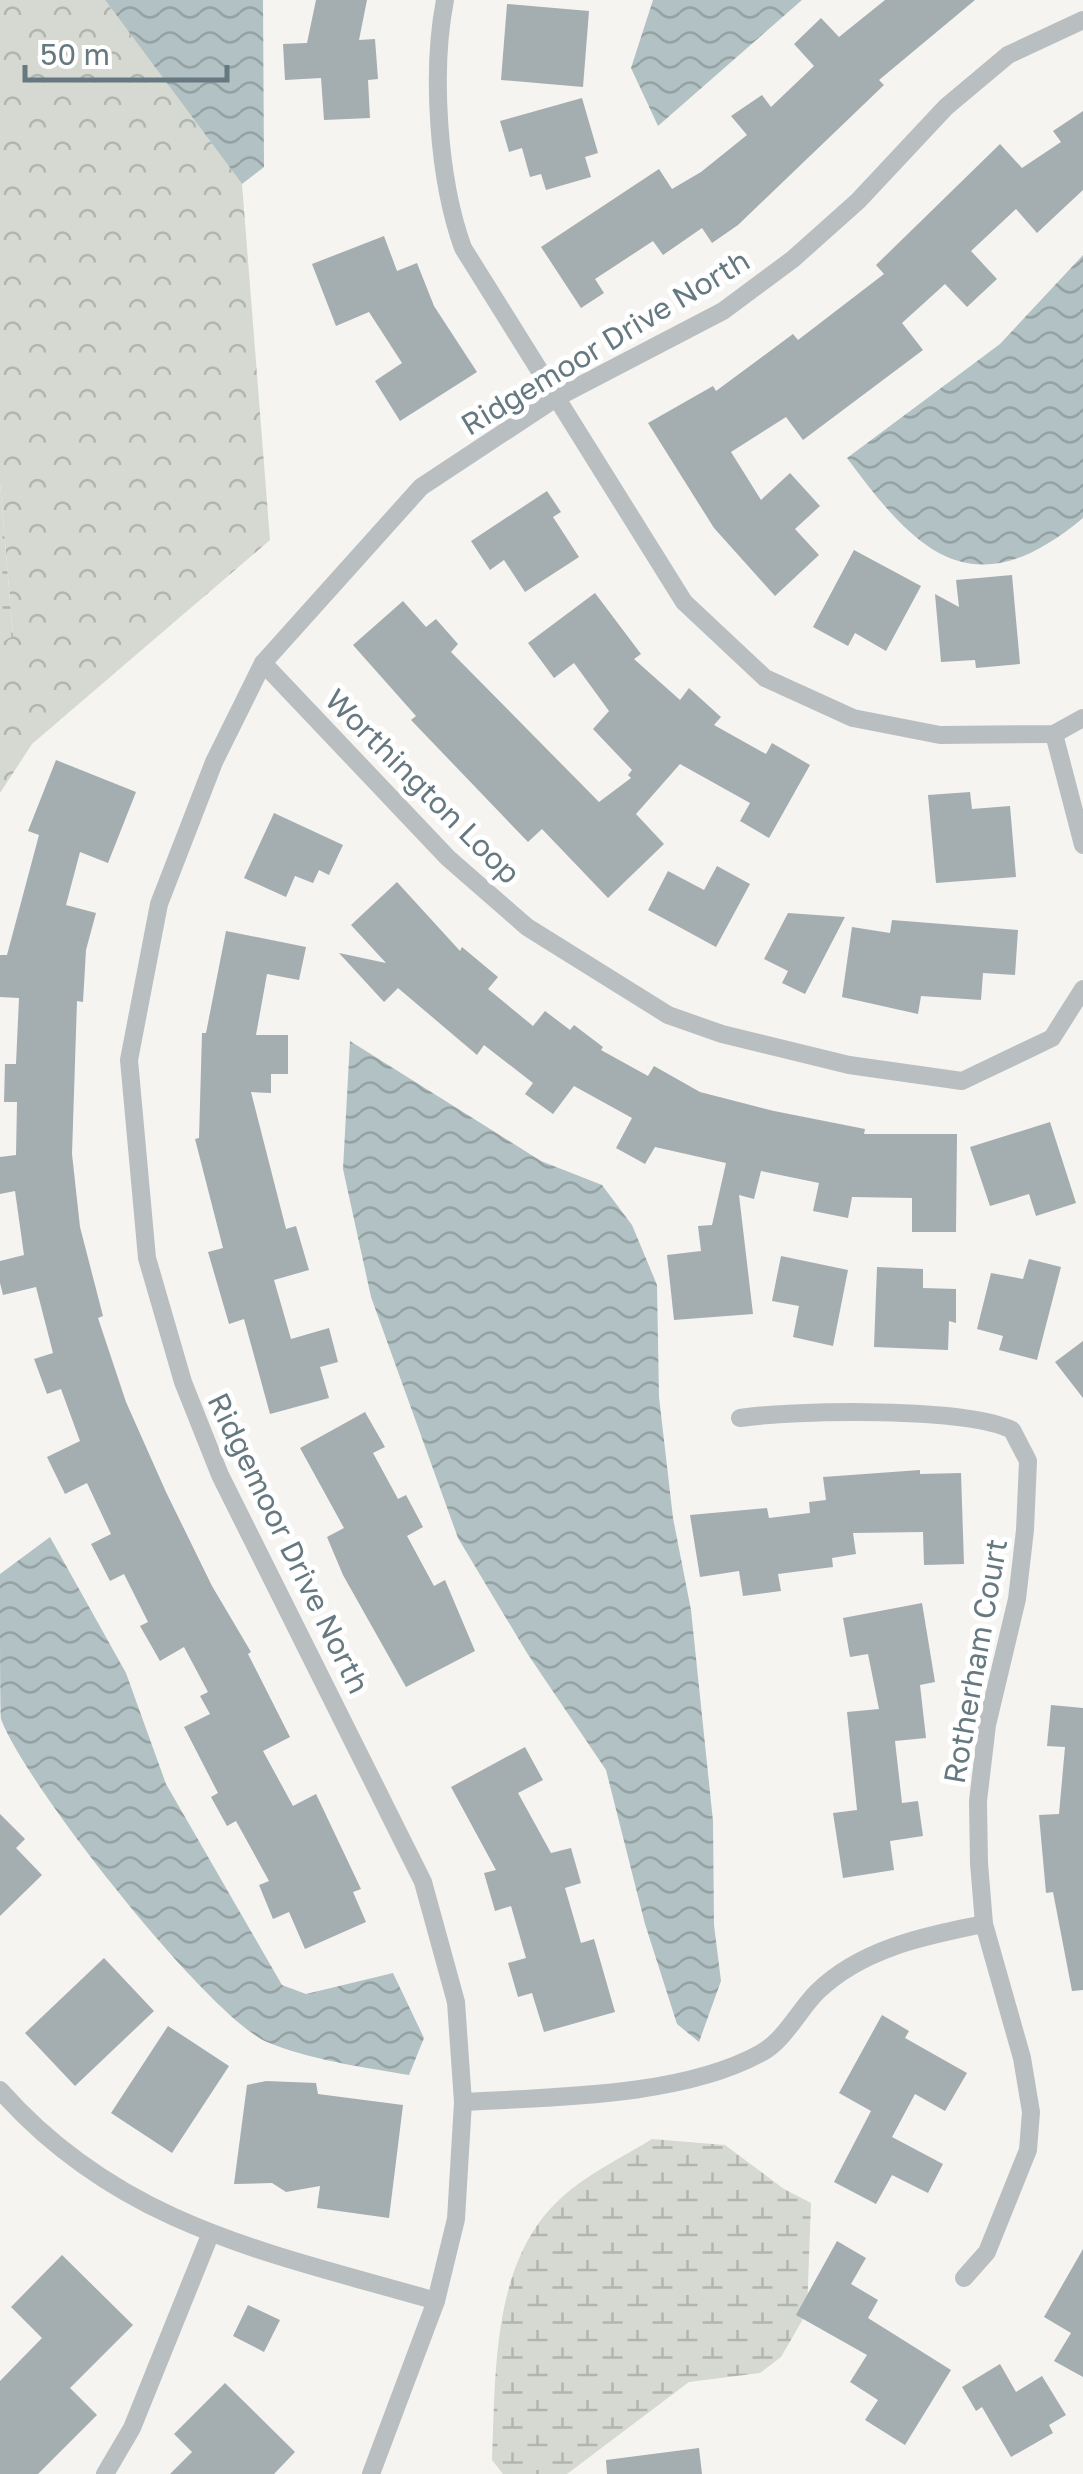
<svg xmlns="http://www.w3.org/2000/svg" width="1083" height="2474" font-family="'Golos Text',sans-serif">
<defs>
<pattern id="forest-crowns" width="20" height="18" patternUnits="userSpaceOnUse" patternTransform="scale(2.5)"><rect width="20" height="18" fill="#d5d9d1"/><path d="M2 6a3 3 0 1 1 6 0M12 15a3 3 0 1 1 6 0" fill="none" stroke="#b1b5af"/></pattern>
<pattern id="wetland-marsh" width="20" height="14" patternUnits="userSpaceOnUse" patternTransform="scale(2.5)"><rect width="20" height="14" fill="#d5d9d1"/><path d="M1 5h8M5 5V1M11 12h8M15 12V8" fill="none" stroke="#b1b5af"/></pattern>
<pattern id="water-waves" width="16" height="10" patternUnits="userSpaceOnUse" patternTransform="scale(2.5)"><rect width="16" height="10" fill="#b2c1c3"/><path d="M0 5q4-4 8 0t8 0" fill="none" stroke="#95a2a4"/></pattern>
</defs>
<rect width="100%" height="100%" fill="#f5f4f1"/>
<polygon fill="url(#forest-crowns)" points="0,0 105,0 242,184 270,540 32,744 0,793 0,643 13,635 0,483"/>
<g fill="url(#wetland-marsh)">
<polygon points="0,483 13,636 0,643"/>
<path d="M652,2139L725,2145L784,2189L811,2203L807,2312L781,2357L760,2373L689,2382L567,2474H503L492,2460C496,2372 491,2262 561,2198C587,2174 623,2157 652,2139Z"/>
</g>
<g fill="url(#water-waves)">
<polygon points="105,0 263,0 264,167 242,184"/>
<polygon points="653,0 802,0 658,126 631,68"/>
<path d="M1083,255V518C973,610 917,553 847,458L1000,344Z"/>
<polygon points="350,1041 541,1161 602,1185 632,1225 657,1285 659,1397 673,1518 691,1610 713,1821 714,1925 721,1981 699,2042 677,2024 645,1924 606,1770 527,1653 458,1538 371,1297 343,1169"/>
<path d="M50,1537L126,1673L166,1784L282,1985L306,1994L393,1973L424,2038L409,2075C367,2068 306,2059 267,2042C208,2016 24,1783 1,1719C0,1699 0,1603 0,1574Z"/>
</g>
<g fill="#a4adb0">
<polygon points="316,0 367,0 359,40 375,39 378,79 368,80 370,118 324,120 321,78 285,80 283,44 307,43"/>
<polygon points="885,0 975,0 879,80 884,85 738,225 712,243 702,228 663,255 653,241 595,279 604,293 581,308 541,247 659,169 672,189 701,172 747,135 731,116 762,95 771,107 814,66 794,44 821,18 839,37"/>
<polygon points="507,4 589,11 583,87 501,80"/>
<polygon points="582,98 598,153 585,157 591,177 546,190 541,174 530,177 522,148 509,152 500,121"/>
<polygon points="1083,111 1083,190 1037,233 1016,209 971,251 997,279 967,307 945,284 902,323 923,350 803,440 786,417 731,452 761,500 790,473 820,506 795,529 819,555 775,596 714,528 648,423 713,386 716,391 793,334 798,340 884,274 876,265 1000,144 1022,168 1061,142 1053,131"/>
<polygon points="384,236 397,271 417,263 434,306 477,372 400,421 375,381 402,363 369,312 336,326 312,264"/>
<polygon points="547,491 561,512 553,517 579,557 525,592 504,560 490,570 471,541"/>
<polygon points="854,550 921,586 886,651 855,633 848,646 813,627"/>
<polygon points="1012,575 1020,664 976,668 975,660 941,662 935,594 959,607 956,580"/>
<polygon points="595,593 641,654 634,659 680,700 689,688 721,717 714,725 766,754 772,743 810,765 769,838 740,821 750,803 680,764 636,814 664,844 608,898 542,829 528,842 411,720 416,716 353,645 403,601 426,627 436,619 458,644 451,652 599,802 631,778 628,775 632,770 593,729 609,711 574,663 554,678 528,643"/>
<polygon points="56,760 136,792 108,863 80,852 66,905 96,913 86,950 83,1002 77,1001 72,1154 80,1227 103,1316 98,1318 126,1402 166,1492 212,1586 251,1652 248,1654 290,1737 263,1751 293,1806 316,1794 361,1889 353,1892 366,1922 305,1949 289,1912 273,1919 259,1885 269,1881 236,1821 227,1826 211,1797 218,1793 184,1727 210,1714 200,1696 208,1692 184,1647 160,1661 140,1626 148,1622 124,1574 110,1581 91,1544 111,1534 87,1483 65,1494 47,1457 80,1441 61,1389 47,1394 34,1359 53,1353 36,1287 3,1295 0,1283 0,1261 24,1255 15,1191 0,1194 0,1157 16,1155 17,1102 4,1102 5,1064 16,1064 19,998 0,997 0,955 7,955 39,835 28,831"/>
<polygon points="970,792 972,809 1010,806 1016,877 936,883 928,795"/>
<polygon points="274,813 343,845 329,875 319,870 313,883 295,876 286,897 244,878"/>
<polygon points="717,866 750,884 716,947 648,910 668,871 704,890"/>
<polygon points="397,882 460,951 462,947 498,977 488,989 533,1026 545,1011 570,1030 574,1025 603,1047 601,1050 648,1076 654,1066 700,1092 774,1111 865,1129 864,1134 957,1134 956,1232 912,1232 912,1198 852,1197 848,1218 813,1211 819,1183 761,1171 754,1199 739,1195 753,1314 674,1320 667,1255 701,1251 698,1226 712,1225 726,1163 655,1147 645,1164 616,1148 632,1118 574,1086 553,1114 525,1094 533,1083 484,1045 477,1055 398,988 384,1002 339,953 386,963 351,925"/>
<polygon points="788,913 845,917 805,994 782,983 788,971 764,959"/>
<polygon points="892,920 1018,930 1015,975 983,973 981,1000 921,996 918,1014 842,997 852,927 890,933"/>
<polygon points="226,931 306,947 299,980 267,974 256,1035 288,1035 288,1074 271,1074 271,1093 251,1092 286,1229 296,1226 309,1270 274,1280 291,1339 329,1328 338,1362 320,1367 329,1398 270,1414 244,1319 229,1324 208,1252 223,1248 195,1139 199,1138 202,1033 206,1033"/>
<polygon points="1050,1122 1076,1203 1036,1216 1029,1194 990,1206 970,1147"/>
<polygon points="781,1256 848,1270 833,1346 793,1337 799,1306 772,1301"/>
<polygon points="1029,1259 1061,1267 1037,1360 999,1350 1003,1336 977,1329 991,1273 1023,1279"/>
<polygon points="877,1267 923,1269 923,1288 956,1289 956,1323 949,1321 948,1350 874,1347"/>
<polygon points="1083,1341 1083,1398 1055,1362"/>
<polygon points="365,1412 385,1447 373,1453 398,1499 406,1495 423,1527 407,1536 434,1586 445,1580 475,1651 406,1687 343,1575 327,1537 344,1528 300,1448"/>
<polygon points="920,1470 920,1474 961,1473 964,1564 924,1565 923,1532 853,1533 856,1554 832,1558 833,1567 778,1574 781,1591 743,1596 739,1571 700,1577 690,1515 767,1508 769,1518 810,1513 809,1502 826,1500 823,1477"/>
<polygon points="922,1603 935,1682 920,1685 926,1738 895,1741 902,1803 918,1801 923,1836 890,1841 894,1870 843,1878 833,1813 857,1810 847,1712 879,1709 868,1654 850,1657 843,1618"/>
<polygon points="1051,1705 1083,1708 1083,1990 1072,1991 1053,1892 1046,1893 1039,1815 1059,1814 1065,1747 1047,1746"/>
<polygon points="525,1747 543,1780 518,1793 551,1853 571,1848 581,1883 565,1888 581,1943 594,1939 615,2012 544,2032 532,1993 518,1997 508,1963 526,1958 511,1906 495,1911 484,1873 496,1870 451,1787"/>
<polygon points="0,1814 25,1839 16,1848 42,1875 0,1916"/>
<polygon points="104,1958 154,2011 75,2086 25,2033"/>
<polygon points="882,2015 909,2031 905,2038 967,2073 945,2111 915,2094 892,2137 943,2164 928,2193 892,2175 876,2204 834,2182 871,2111 839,2093"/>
<polygon points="168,2026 229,2066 172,2153 111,2113"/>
<polygon points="266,2081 316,2083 318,2094 403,2105 389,2218 317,2208 320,2186 286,2192 272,2183 234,2184 247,2085"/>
<polygon points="837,2241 866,2258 851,2284 878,2300 868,2318 951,2370 905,2445 865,2420 878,2400 850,2382 867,2355 796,2315"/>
<polygon points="1083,2249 1083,2377 1054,2361 1071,2333 1044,2317"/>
<polygon points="62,2255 133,2325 70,2388 97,2415 38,2474 0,2474 0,2381 42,2338 11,2307"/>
<polygon points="248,2305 280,2320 264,2352 233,2336"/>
<polygon points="1000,2364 1016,2392 1042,2376 1066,2415 1049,2425 1053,2433 1011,2457 982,2407 976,2411 962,2387"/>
<polygon points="225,2383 295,2452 274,2474 170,2474 192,2452 174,2434"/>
<polygon points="699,2448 702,2474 607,2474 606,2460"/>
</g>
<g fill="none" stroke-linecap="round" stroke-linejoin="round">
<g stroke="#b9bfc1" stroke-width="18">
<path d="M445,0C431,72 438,179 463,248L684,602L765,678L853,718L940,735L1054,734L1083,718"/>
<polyline points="263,663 448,858 527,927 668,1015 722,1034 849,1065 962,1081 1052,1038 1083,989"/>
<polyline points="1054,734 1083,845"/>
<path d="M740,1418C795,1410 966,1407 1012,1430L1028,1461L1025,1530L1017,1599L987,1725L978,1801L979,1863L984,1924L1022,2058L1031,2112L1028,2150L987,2252L964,2278"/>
<path d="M0,2090C120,2226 270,2253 436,2301"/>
<path d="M463,2102C552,2097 682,2097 761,2053C784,2041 799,2010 817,1992C862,1948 925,1936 984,1924"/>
<polyline points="105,2474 132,2428 210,2235"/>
<polyline points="371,2474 436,2301 456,2219 463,2102 456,2002 423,1882 220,1475 183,1382 147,1258 129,1060 159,904 214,762 263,663 421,487 556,398 723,311 793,259 858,201 946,107 1008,55 1083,20"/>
</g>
</g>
<g text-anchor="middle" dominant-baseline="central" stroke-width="10" stroke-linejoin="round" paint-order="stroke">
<g font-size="30" fill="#667980" stroke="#fff">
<text transform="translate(605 342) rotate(-31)">Ridgemoor Drive North</text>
<text transform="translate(423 786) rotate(45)">Worthington Loop</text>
<text transform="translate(289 1543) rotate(64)">Ridgemoor Drive North</text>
<text transform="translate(975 1661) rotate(-80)">Rotherham Court</text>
</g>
</g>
<path d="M25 65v15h202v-15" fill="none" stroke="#667980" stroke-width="5"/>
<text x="40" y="65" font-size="30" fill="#667980" stroke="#ffffff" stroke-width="8" paint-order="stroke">50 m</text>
</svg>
